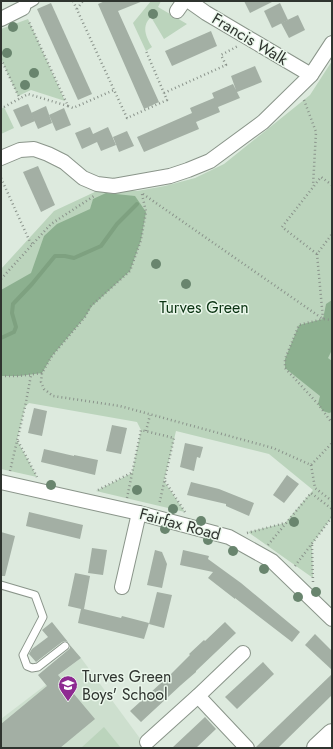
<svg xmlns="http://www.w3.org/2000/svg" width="333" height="749" font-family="Jost,sans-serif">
<rect width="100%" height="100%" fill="#ddeade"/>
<polygon fill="#cddfce" points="81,658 147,748 1,748 1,719"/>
<g fill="#bbd4bc">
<path d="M151,1H161L158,7L187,24L164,39L151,17C141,26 146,37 152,47L146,51L133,23Z"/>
<polygon points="28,19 65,101 31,90 18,96 1,59 1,29"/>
<polygon points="332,61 332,517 312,544 313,578 248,532 285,523 313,490 269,454 176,431 164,481 185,512 96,491 132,473 141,430 137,422 29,403 25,407 17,440 37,477 1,469 1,269 54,211 99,190 137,191 165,186 195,178 224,164 310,95"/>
<polygon points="4,107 14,128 1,134 1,109"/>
<polygon points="104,727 121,748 81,748"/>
</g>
<g fill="#8cb08f">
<polygon points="106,193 135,196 146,212 141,240 130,271 92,306 85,317 52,356 42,373 19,376 1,376 1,290 31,273 44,236 57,224 90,209 93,199"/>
<polygon points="332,300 332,350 328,358 332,361 332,412 329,413 323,411 318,404 320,396 285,368 285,359 299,325 323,319 326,304"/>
</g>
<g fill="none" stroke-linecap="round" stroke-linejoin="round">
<polyline stroke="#7ea180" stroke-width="4" points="1,338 14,332 16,327 12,313 13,304 32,284 55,256 65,256 74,258 101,246 117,224 137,204"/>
</g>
<g fill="#a3afa4">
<polygon points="105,1 143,1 118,11 159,102 144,109 98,4"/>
<polygon points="244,1 274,1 250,13"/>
<polygon points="51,3 92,94 78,100 37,9"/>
<polygon points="280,3 288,20 272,28 264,11"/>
<polygon points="298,15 305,30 289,38 281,23"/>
<polygon points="211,31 217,46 172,66 165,51"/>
<polygon points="255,66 262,82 237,92 240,98 218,107 220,112 196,122 199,129 144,152 137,137 192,113 190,108 214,98 212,93 233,84 236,90 231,76"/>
<polygon points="28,104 35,121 21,127 13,110"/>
<polygon points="46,106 52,123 38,129 31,113"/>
<polygon points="64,108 71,125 56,131 49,115"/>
<polygon points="90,127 93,134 108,127 116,145 101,151 97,142 82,149 75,133"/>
<polygon points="127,131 134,146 119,152 113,137"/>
<polygon points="38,166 55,205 41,212 23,172"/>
<polygon points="34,408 47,411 42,436 28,433"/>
<polygon points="112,425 127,428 121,454 106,451"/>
<polygon points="185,443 203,447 200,458 197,457 194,471 180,467"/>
<polygon points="44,449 74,456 74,455 98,460 95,475 41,462"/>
<polygon points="287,475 299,484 284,503 273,495"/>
<polygon points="191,482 219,489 254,503 249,516 226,506 226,504 187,495"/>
<polygon points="29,512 83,525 80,539 26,526"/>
<polygon points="1,532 15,536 5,576 1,576"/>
<polygon points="92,548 107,550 103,575 88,573"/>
<polygon points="155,550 162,552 167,564 162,588 147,585"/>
<polygon points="183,550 209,556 208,559 241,583 300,632 292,642 235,598 235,599 208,578 213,572 180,565"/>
<polygon points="75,573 90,576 84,609 121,618 122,616 149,623 144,639 78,623 81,609 68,606"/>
<polygon points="157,592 172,595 164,628 149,624"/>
<polygon points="52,622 68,642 65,641 62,642 36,662 29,654 32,649 48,637 42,630"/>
<polygon points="225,622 236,633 196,671 196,672 181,685 141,722 130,711 171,674 190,655 189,654 204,640 205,641"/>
<polygon points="315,634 332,651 332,670 305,645"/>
<polygon points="69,644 81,658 58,675 95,719 60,748 1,748 1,724 47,686 38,675 68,650 70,648"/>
<polygon points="263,662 274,674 237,709 225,697"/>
<polygon points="332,674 332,695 278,748 255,748"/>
<polygon points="205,717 216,729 196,748 172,748"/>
</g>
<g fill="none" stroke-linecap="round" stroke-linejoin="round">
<g stroke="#8a958a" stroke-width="9">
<g id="lane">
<polyline points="23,8 35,1"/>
<polyline points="1,585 35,595 43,617 23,655 27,666 32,668 38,667 65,646"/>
</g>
</g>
<g stroke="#8a958a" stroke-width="16">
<g id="street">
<polyline points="189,1 206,13 311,75"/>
<polyline points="177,11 184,1"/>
<polyline points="1,19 23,8"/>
<polyline points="1,158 20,150 34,149 48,154 64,162 83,178 97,184 114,186 170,176 188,170 210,161 263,122 311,75 332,43"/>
<polyline points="1,482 139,513 229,537 272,561 332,619"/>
<polyline points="122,587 139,513"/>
<polyline points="198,696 247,748"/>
<polyline points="147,742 198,696 243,653"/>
</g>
</g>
<g stroke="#8a958a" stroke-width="22">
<polyline id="secondary" points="317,748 332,734"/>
</g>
<g stroke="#8a938b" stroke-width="2.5" stroke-dasharray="1 3" stroke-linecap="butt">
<polyline points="73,1 127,118 167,100 146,51"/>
<polyline points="77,9 83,1"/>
<polyline points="1,59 20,99"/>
<polyline points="164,93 226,65 221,55 238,46"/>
<polyline points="304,100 316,132 313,186"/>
<polyline points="68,106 73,108 114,90"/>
<polyline points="4,107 28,94 68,106 28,20"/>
<polyline points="1,178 30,242 33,244"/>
<polyline points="332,185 321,177 282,227 317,254 332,234"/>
<polyline points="142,194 146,212 141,240 130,271 91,306 85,317 52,356 42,373 41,382 44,389 53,396 120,406 273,448 311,465 332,443 332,441"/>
<polyline points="143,194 323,319 332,320"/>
<polyline points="317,254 323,319 299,325 285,359 285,368 318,404 332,423"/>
<polyline points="1,279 51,224 94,196"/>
<polyline points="1,376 19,376 42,373"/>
<polyline points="146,431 150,415"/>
<polyline points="18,441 37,477"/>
<polyline points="311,465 315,488 332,501"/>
<polyline points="10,471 25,407 31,375"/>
<polyline points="165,481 185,512"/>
<polyline points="98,490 131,473"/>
<polyline points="127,498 141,430 174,438 159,505"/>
<polyline points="247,533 285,523"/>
<polyline points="268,545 311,493 332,509"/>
<polyline points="312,545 313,582"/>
<polyline points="295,566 332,517"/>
</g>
<use href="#lane" stroke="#fff" stroke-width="7"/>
<use href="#street" stroke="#fff" stroke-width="14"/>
<use href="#secondary" stroke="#fff" stroke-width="20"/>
</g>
<g fill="#69856e">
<circle cx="153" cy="14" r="5"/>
<circle cx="13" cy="27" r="5"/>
<circle cx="7" cy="53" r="5"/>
<circle cx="34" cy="73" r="5"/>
<circle cx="25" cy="85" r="5"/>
<circle cx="156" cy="264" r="5"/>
<circle cx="186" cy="284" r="5"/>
<circle cx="51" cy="485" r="5"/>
<circle cx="137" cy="490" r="5"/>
<circle cx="173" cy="509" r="5"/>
<circle cx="201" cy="521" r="5"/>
<circle cx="294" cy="522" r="5"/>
<circle cx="165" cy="529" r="5"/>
<circle cx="208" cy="540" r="5"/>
<circle cx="233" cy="551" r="5"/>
<circle cx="264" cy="569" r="5"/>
<circle cx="316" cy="592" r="5"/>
<circle cx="298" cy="597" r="5"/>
</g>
<defs>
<g id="school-pin" transform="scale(1)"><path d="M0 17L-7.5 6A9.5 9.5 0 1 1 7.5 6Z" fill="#8e2a91" stroke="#eaf7eb"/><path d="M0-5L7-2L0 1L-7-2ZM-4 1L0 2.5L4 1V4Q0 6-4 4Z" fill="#fff"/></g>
</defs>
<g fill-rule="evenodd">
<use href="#school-pin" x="68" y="685"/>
</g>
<g text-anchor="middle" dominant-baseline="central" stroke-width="3" stroke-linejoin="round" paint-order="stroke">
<g font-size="16" fill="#2f342f" stroke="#eaf7eb">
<text transform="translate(250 39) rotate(31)">Francis Walk</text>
<text transform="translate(180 524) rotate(15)">Fairfax Road</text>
</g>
<g font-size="16" fill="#0a3312" stroke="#eaf7eb">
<text x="204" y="307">Turves Green</text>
</g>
<g font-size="16" fill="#2f342f" stroke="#eaf7eb" text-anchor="start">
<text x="82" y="676">Turves Green<tspan x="82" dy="18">Boys' School</tspan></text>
</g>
</g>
<rect width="333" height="749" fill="none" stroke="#2f342f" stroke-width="4"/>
</svg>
